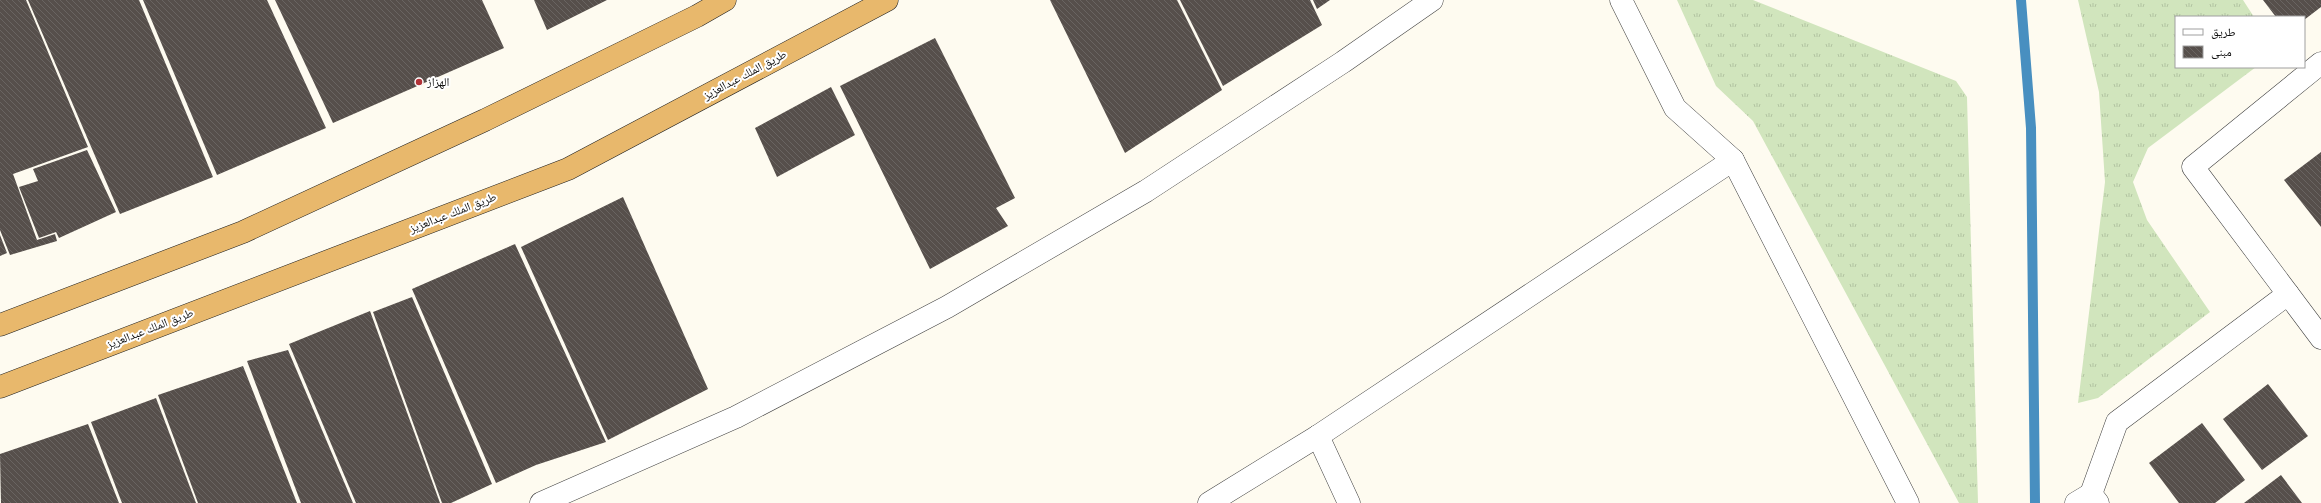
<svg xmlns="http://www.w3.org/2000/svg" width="2321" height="503" font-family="Spectral,'Noto Naskh Arabic',serif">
<defs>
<pattern id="grass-tufts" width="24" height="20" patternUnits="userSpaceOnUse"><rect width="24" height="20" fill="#d1e5bd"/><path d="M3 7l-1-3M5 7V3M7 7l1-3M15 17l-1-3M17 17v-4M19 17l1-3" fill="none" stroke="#b2c3a1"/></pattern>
<pattern id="building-back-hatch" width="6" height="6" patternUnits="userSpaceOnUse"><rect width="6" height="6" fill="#564f4b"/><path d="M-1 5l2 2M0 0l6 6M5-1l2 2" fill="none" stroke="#696461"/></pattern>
</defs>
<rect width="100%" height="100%" fill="#fefbf0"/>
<g fill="url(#grass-tufts)">
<polygon points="1677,0 1753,0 1956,81 1967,97 1978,503 1959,503 1753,121 1716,86"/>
<polygon points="2078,0 2243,0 2254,17 2176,17 2176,67 2256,67 2148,148 2133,182 2147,220 2210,312 2098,398 2078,403 2105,182 2099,92"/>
</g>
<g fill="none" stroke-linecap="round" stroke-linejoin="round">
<polyline stroke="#488fc0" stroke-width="10" points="2021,0 2031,128 2035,503"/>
</g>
<g fill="url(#building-back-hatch)">
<polygon points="0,0 26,0 88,147 13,174 37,240 55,234 57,241 10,255 0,230"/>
<polygon points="28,0 139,0 213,177 120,214"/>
<polygon points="143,0 267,0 326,128 217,175"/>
<polygon points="275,0 482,0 504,48 333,123"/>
<polygon points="534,0 607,0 547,30"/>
<polygon points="1050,0 1177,0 1222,90 1125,153"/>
<polygon points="1180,0 1310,0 1322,25 1223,86"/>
<polygon points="1313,0 1330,0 1317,9"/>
<polygon points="2263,0 2321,0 2321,7 2304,20 2304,17 2276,17"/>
<polygon points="935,38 1015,198 996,208 1008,226 930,269 840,86"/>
<polygon points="831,87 855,135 777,177 755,128"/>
<polygon points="87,150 116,212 59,238 56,232 39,238 19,187 38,181 33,169"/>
<polygon points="2321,152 2321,227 2284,180"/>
<polygon points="623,197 708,389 608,440 521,247"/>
<polygon points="0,235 7,253 0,256"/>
<polygon points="515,244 606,442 536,465 496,483 412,289"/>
<polygon points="412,297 492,484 451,503 442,503 373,312"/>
<polygon points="370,311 440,503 356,503 289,344"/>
<polygon points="288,350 353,503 301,503 247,361"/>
<polygon points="243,366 297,503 198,503 158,395"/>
<polygon points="2268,384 2308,436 2262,470 2223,419"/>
<polygon points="156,398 196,503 122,503 91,422"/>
<polygon points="2202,423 2245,480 2215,503 2179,503 2149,463"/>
<polygon points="88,424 119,503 1,503 0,454"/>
<polygon points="2281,475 2302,503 2244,503"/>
</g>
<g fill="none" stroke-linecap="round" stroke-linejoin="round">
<g stroke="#414141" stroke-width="23">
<g id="minor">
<polyline points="1621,0 1675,108 1733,160 1908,503"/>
<polyline points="2321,63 2193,167 2321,338"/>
<polyline points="1318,436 1349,503"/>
<polyline points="2091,494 2117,422 2288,294"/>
<polyline points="541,503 736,417 947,307 1146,191 1343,62 1432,0"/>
<polyline points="1209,503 1318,436 1733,160"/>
</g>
</g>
<g stroke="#414141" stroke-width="23">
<polyline id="tertiary" points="2076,503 2091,494 2098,503"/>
</g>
<g stroke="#1f1f1f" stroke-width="23">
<g id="trunk">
<polyline points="0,325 243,232 485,120 697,16 725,0"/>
<polyline points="0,387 568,169 887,0"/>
</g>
</g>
<use href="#minor" stroke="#fff" stroke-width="22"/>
<use href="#tertiary" stroke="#fff" stroke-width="22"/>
<use href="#trunk" stroke="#e8b86c" stroke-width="22"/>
</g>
<circle fill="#b13338" stroke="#fff" stroke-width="1.5" cx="419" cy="82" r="4"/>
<g text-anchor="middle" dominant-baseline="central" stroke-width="4" stroke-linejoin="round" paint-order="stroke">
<g font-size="12" fill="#0e0e0e" stroke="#fff">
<text transform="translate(745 75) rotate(-28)">طريق الملك عبدالعزيز</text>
<text transform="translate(453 213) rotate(-21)">طريق الملك عبدالعزيز</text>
<text transform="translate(150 329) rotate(-21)">طريق الملك عبدالعزيز</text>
</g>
<g font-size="12" fill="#0e0e0e" stroke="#fff" text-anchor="start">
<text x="427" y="82">الهزاز</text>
</g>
</g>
<rect x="2175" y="16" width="130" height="52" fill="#ffffff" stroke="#9f9f9f"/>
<rect x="2183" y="29" width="20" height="6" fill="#ffffff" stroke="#9f9f9f"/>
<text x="2211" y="36" font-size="12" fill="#0e0e0e">طريق</text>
<rect x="2183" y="46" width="20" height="12" fill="url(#building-back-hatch)" stroke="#9f9f9f"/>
<text x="2211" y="56" font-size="12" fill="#0e0e0e">مبنى</text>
</svg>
